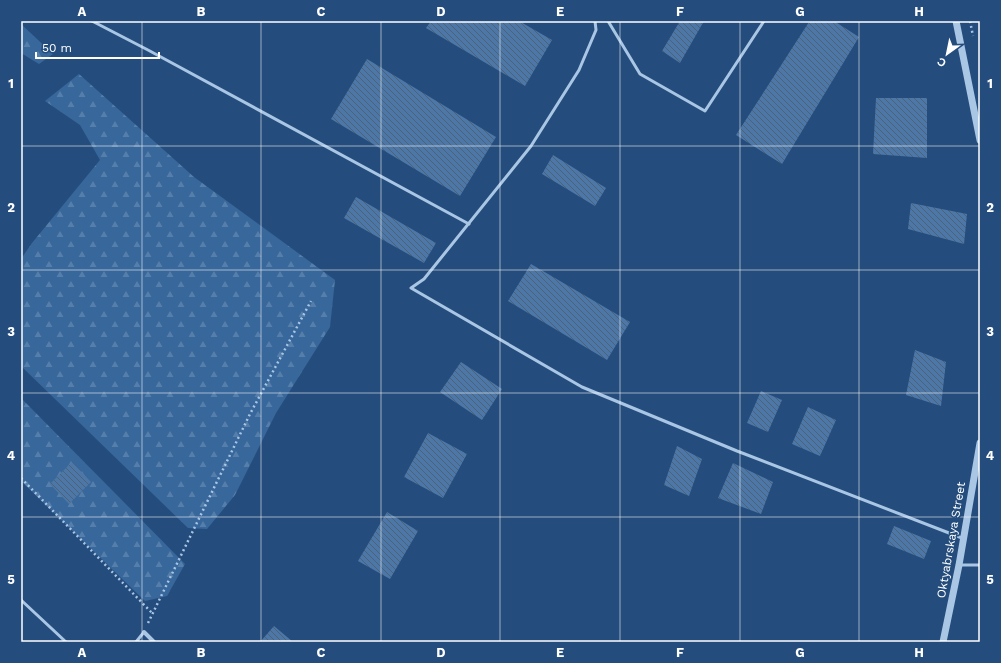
<svg xmlns="http://www.w3.org/2000/svg" width="1001" height="663" font-family="'Work Sans',sans-serif">
<defs>
<pattern id="forest-firs" width="22" height="20" patternUnits="userSpaceOnUse"><rect width="22" height="20" fill="#38679b"/><path d="M5 1l3.5 6h-7zM16 11l3.5 6h-7z" fill="#567eaa"/></pattern>
<pattern id="building-back-hatch" width="6" height="6" patternUnits="userSpaceOnUse"><rect width="6" height="6" fill="#4d77a6"/><path d="M-1 5l2 2M0 0l6 6M5-1l2 2" fill="none" stroke="#4c6279"/></pattern>
</defs>
<rect width="100%" height="100%" fill="#244d7d"/>
<g fill="url(#forest-firs)">
<polygon points="21,24 53,54 39,64 21,53"/>
<polygon points="79,74 194,177 335,280 330,327 276,413 235,495 207,529 188,528 21,366 21,259 32,243 100,160 80,125 45,101"/>
<polygon points="21,398 185,564 167,596 145,601 21,481"/>
</g>
<g fill="url(#building-back-hatch)">
<polygon points="431,21 519,21 552,40 525,86 426,28"/>
<polygon points="680,21 704,21 680,63 662,51"/>
<polygon points="806,21 834,21 859,37 782,164 736,135 809,22"/>
<polygon points="367,59 496,137 460,196 331,119"/>
<polygon points="876,98 927,98 927,158 873,154"/>
<polygon points="553,155 606,188 595,206 542,174"/>
<polygon points="356,197 436,243 424,263 344,218"/>
<polygon points="911,203 967,214 964,244 908,229"/>
<polygon points="531,264 630,322 607,360 508,301"/>
<polygon points="915,350 946,362 941,406 906,395"/>
<polygon points="461,362 502,389 482,420 440,392"/>
<polygon points="761,391 782,400 768,432 747,423"/>
<polygon points="808,407 836,420 820,456 792,444"/>
<polygon points="428,433 467,454 443,498 404,477"/>
<polygon points="677,446 702,459 689,496 664,485"/>
<polygon points="72,462 91,482 69,504 50,484"/>
<polygon points="733,463 773,482 761,514 718,498"/>
<polygon points="387,512 418,531 390,579 358,561"/>
<polygon points="894,526 931,541 924,559 887,544"/>
<polygon points="274,626 293,642 260,642"/>
</g>
<g fill="none" stroke-linecap="round" stroke-linejoin="round">
<g stroke="#a9c6e5" stroke-width="2.5" stroke-dasharray="2 3" stroke-linecap="butt">
<polyline points="970,21 973,36"/>
<polyline points="21,478 153,614"/>
<polyline points="148,623 250,414 311,301"/>
</g>
<g stroke="#a9c6e5" stroke-width="3">
<polyline points="92,21 148,50 469,224"/>
<polyline points="595,21 596,30 579,70 531,146 424,279 411,288 582,387 737,451 962,538"/>
<polyline points="608,21 640,74 705,111 764,21"/>
<polyline points="960,565 980,565"/>
<polyline points="21,600 66,642"/>
<polyline points="136,642 144,632"/>
</g>
<polyline stroke="#a9c6e5" stroke-width="4" points="144,632 154,642"/>
<g stroke="#a9c6e5" stroke-width="7">
<polyline points="956,21 980,140"/>
<polyline points="943,642 959,565 980,443"/>
</g>
</g>
<path fill="none" stroke="#fff" stroke-width="1" stroke-opacity="0.55" d="M142,21V642M261,21V642M381,21V642M500,21V642M620,21V642M740,21V642M859,21V642M21,146H980M21,270H980M21,393H980M21,517H980"/>
<g text-anchor="middle" dominant-baseline="central" stroke-width="3" stroke-linejoin="round" paint-order="stroke">
<g font-size="12" fill="#fff" stroke="#244d7d">
<text transform="translate(951 540) rotate(-80)">Oktyabrskaya Street</text>
</g>
</g>
<rect width="1001" height="663" fill="none" stroke="#244d7d" stroke-width="44"/>
<g transform="translate(947 54) rotate(213)" stroke="#244d7d" stroke-width="3" paint-order="stroke">
<path d="M0-3L7 15L0 10L-7 15Z" fill="#ffffff"/>
<text y="-6" font-size="11" font-weight="bold" text-anchor="middle" fill="#ffffff">С</text>
</g>
<path d="M36 52v6h123v-6" fill="none" stroke="#ffffff" stroke-width="2"/>
<text x="42" y="52" font-size="12" fill="#ffffff" stroke="#244d7d" stroke-width="3" paint-order="stroke">50 m</text>
<rect x="22" y="22" width="957" height="619" fill="none" stroke="#fff" stroke-width="1.5"/>
<g font-size="13" text-anchor="middle" font-weight="bold" fill="#fff">
<text x="82" y="16">A</text>
<text x="201" y="16">B</text>
<text x="321" y="16">C</text>
<text x="441" y="16">D</text>
<text x="560" y="16">E</text>
<text x="680" y="16">F</text>
<text x="800" y="16">G</text>
<text x="919" y="16">H</text>
<text x="11" y="88">1</text>
<text x="990" y="88">1</text>
<text x="11" y="212">2</text>
<text x="990" y="212">2</text>
<text x="11" y="336">3</text>
<text x="990" y="336">3</text>
<text x="11" y="460">4</text>
<text x="990" y="460">4</text>
<text x="11" y="584">5</text>
<text x="990" y="584">5</text>
<text x="82" y="657">A</text>
<text x="201" y="657">B</text>
<text x="321" y="657">C</text>
<text x="441" y="657">D</text>
<text x="560" y="657">E</text>
<text x="680" y="657">F</text>
<text x="800" y="657">G</text>
<text x="919" y="657">H</text>
</g>
</svg>
